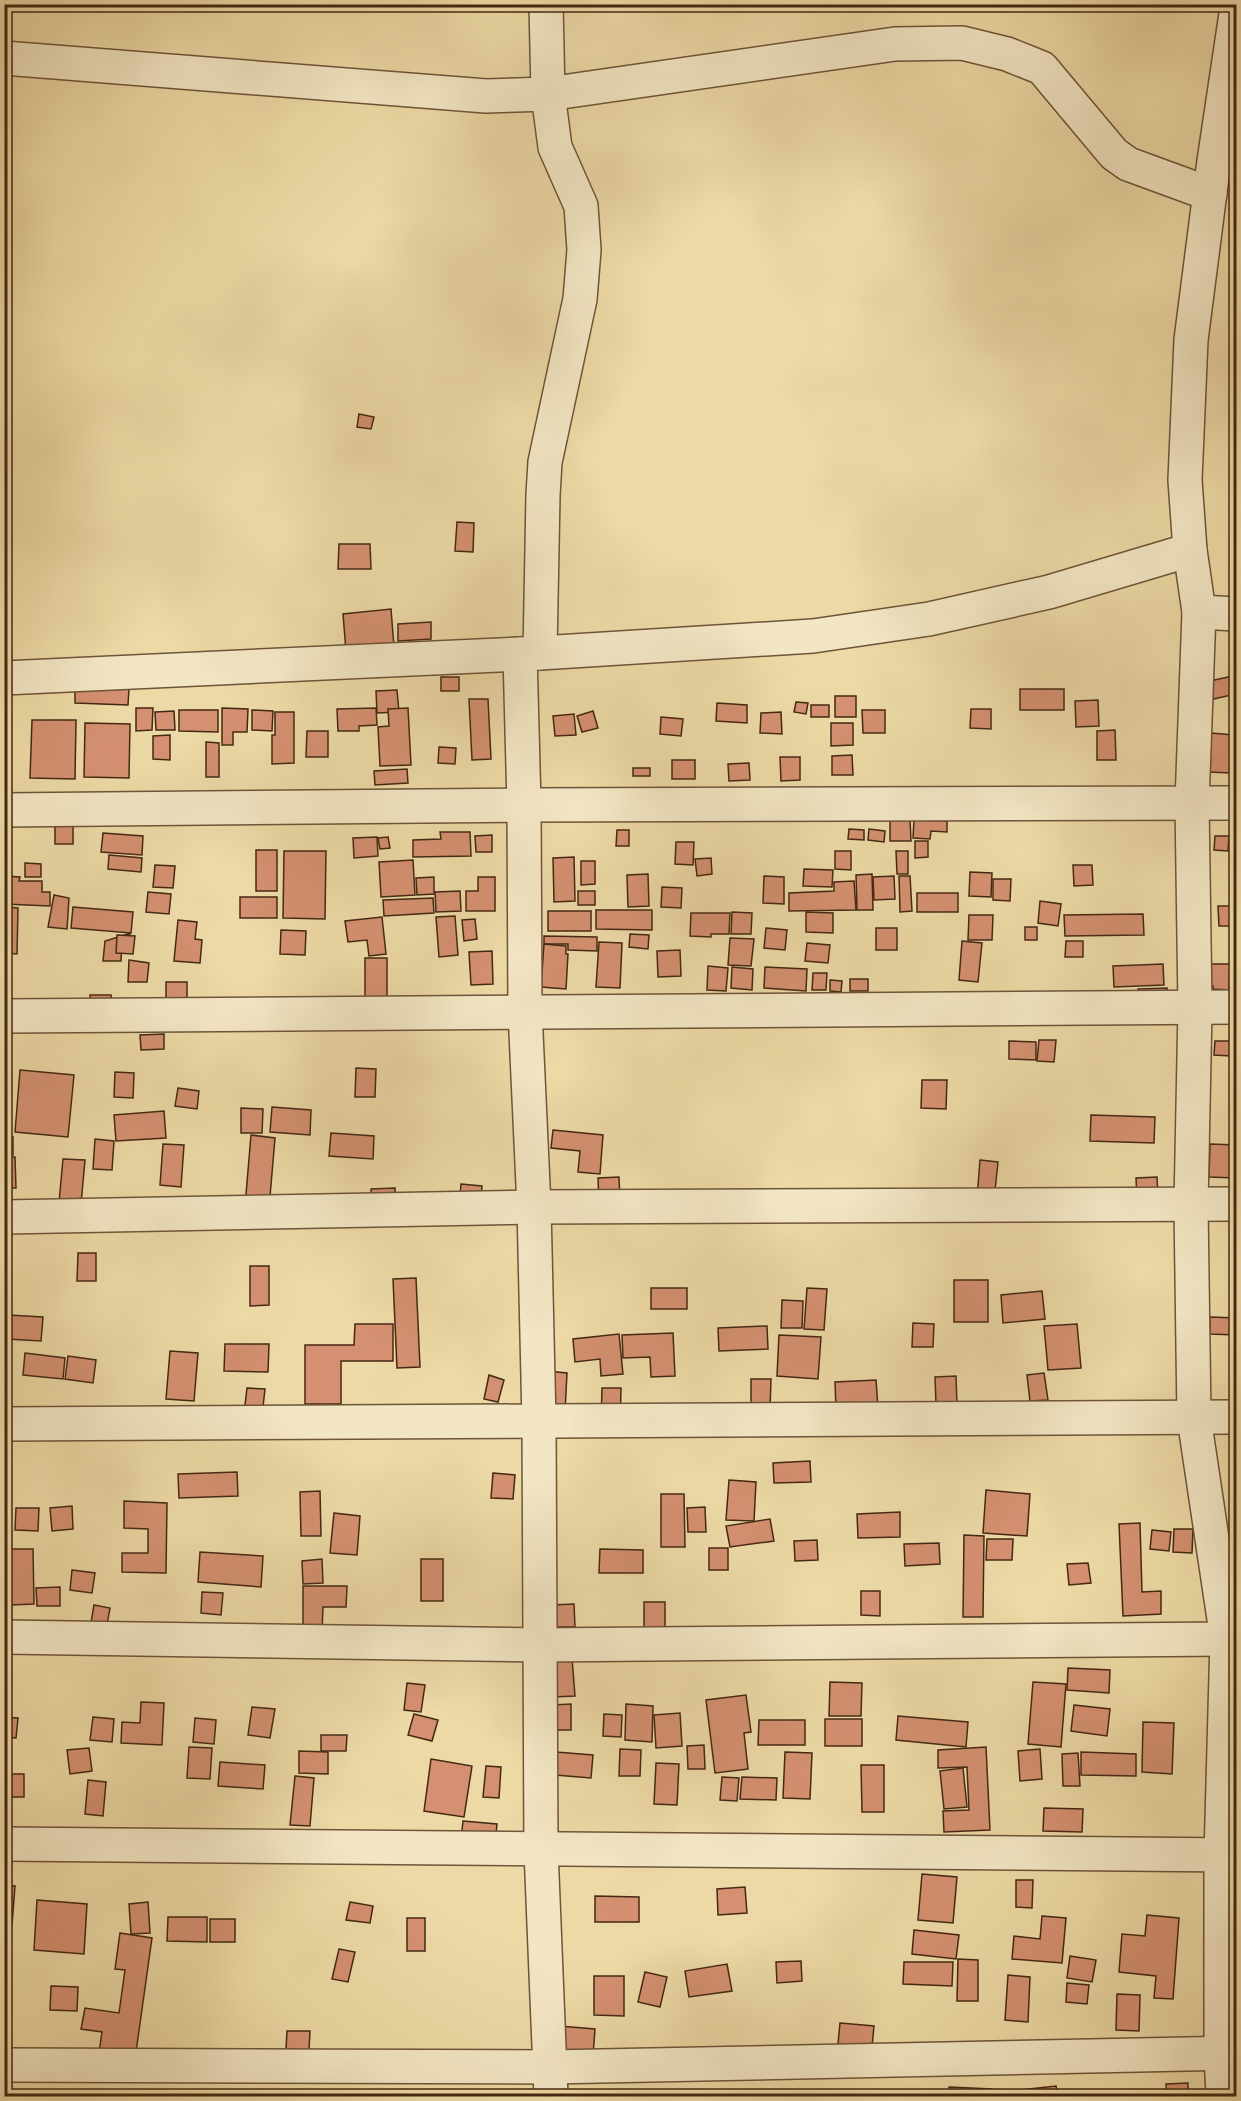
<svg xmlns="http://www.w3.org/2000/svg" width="1241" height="2101" font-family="'Libre Bodoni',serif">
<rect width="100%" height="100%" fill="#ecd9a5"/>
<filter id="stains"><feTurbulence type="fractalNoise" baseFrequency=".00333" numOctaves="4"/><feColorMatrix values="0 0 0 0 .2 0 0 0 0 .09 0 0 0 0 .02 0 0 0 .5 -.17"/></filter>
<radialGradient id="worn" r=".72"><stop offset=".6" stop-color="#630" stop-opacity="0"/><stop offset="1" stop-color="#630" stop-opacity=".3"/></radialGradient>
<g fill="#d49070" stroke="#442813" stroke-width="1.5">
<polygon points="359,414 374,417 371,429 357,427"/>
<polygon points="457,522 474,523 473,552 455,551"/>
<polygon points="339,544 370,544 371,569 338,569"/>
<polygon points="391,609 394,647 346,651 343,614"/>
<polygon points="431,622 431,639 398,641 398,624"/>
<polygon points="1233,676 1236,694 1209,700 1205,682"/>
<rect x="441" y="677" width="18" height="14"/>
<polygon points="75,685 129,688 128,705 75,703"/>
<rect x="1020" y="689" width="44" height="21"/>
<polygon points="397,690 399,712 377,713 376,691"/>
<rect x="835" y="696" width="21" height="21"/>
<polygon points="469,699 488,699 491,759 472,760"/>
<polygon points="1098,700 1099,726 1076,727 1075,701"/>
<polygon points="796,702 808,703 806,714 794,712"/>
<polygon points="717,703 747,705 747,723 716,721"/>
<rect x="811" y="705" width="18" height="12"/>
<polygon points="136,708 153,708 152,730 136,731"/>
<polygon points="222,708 248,709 247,732 233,732 233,745 222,745"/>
<polygon points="376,708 377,725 359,726 359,731 338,731 337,709"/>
<polygon points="408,708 411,765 380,766 378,727 389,726 388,709"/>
<polygon points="971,709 991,709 991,729 970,728"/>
<polygon points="179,710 218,710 218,732 179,731"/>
<polygon points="252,710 273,711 272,731 252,730"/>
<polygon points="862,710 885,710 885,733 863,733"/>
<polygon points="174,711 175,730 156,730 155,712"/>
<polygon points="593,711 598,728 582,732 577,716"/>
<polygon points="275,712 294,712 294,763 272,764 272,735 275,735"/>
<polygon points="781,712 782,734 760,733 761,713"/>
<polygon points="574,714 576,735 555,736 553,716"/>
<polygon points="661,717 683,719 681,736 660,734"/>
<polygon points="32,720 76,720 75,779 30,778"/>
<polygon points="85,723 130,724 129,778 84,777"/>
<polygon points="831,723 853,723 853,745 831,746"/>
<polygon points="1115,730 1116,760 1097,760 1097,731"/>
<polygon points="307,731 328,731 328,757 306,757"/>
<polygon points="1211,733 1234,735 1231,773 1210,772"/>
<polygon points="170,735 170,760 153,759 153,736"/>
<polygon points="206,742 219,743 219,777 206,777"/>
<polygon points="439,747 456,748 455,764 438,763"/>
<polygon points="852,755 853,775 832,775 832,756"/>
<polygon points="780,757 800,757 800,780 781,781"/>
<rect x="672" y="760" width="23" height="19"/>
<polygon points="749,763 750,780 729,781 728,764"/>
<rect x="633" y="768" width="17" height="8"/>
<polygon points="407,769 408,783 375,785 374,771"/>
<polygon points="890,819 910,819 911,841 890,841"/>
<polygon points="914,820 947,821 947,832 931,831 930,839 913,838"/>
<rect x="55" y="825" width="18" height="19"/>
<polygon points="849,829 864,830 864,840 848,839"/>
<polygon points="869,829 885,831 884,842 868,840"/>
<polygon points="617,830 629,830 629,846 616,846"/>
<polygon points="440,832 470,832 471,856 413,857 413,840 441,839"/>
<polygon points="103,833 143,836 142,855 101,852"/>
<polygon points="492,835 492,852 476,852 475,836"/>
<polygon points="1215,836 1229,836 1228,851 1214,850"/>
<polygon points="377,837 378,856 354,858 353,838"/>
<polygon points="388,837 390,848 380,849 378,838"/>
<polygon points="915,841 928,841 928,857 915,858"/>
<polygon points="676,842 694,842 693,865 675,864"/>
<rect x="256" y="850" width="21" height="41"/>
<polygon points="284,851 326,851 325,919 283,918"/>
<polygon points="835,851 851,851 851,870 835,869"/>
<polygon points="896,851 908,851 908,874 897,874"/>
<polygon points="109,855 142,858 141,872 108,869"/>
<polygon points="574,857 575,901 554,902 553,858"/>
<polygon points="711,858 712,874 697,876 695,859"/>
<polygon points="413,860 415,895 381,897 379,862"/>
<polygon points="581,861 595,861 595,884 581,885"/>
<polygon points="25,863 41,864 41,877 25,877"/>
<polygon points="155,865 175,866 173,888 153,887"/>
<polygon points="1073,865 1092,865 1093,885 1074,886"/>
<polygon points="804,869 833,870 832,887 803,886"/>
<polygon points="970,872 992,873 991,897 969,896"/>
<polygon points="648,874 649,906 628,907 627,875"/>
<polygon points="872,874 873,910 857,910 856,875"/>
<polygon points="4,876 20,877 19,881 42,881 42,892 50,892 50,906 4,904"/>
<polygon points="764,876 784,877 784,904 763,903"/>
<polygon points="894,876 895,899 874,900 873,877"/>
<polygon points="899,876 910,876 912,911 900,912"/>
<polygon points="434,877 434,894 417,895 416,878"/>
<polygon points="478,877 495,877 495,911 466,911 466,891 478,891"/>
<polygon points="993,879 1011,879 1010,901 993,900"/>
<polygon points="854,881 856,910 789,911 789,893 834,891 834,882"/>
<polygon points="662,887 682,888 681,908 661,907"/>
<polygon points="460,891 461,911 436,912 435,892"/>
<rect x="578" y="891" width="17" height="14"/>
<polygon points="148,892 171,894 169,914 146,912"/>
<rect x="917" y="893" width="41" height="19"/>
<polygon points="54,895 69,898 67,929 48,927"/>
<rect x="240" y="897" width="37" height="21"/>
<polygon points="433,898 434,913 384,916 383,900"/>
<polygon points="1040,901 1061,904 1058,926 1038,923"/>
<polygon points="1218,906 1236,906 1236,926 1219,926"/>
<polygon points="4,907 18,908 17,954 4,953"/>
<polygon points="73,907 133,912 131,933 71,928"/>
<polygon points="596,910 652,910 652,930 596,929"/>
<rect x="548" y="911" width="43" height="20"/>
<polygon points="732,912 752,913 751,934 731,934"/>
<polygon points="806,912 833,913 833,933 806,932"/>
<polygon points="691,913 730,913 729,934 711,934 711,937 690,936"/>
<polygon points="1143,914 1144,935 1065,936 1064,915"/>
<polygon points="969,915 993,915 992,940 968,940"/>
<polygon points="455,916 458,955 439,957 436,917"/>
<polygon points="382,917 386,954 369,956 367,940 348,942 345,921"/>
<polygon points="475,919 477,939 464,941 462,920"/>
<polygon points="178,920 197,922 195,939 202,940 200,963 174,961"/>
<rect x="1025" y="927" width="12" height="13"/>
<polygon points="766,928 787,930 785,950 764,948"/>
<rect x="876" y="928" width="21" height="22"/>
<polygon points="281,930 306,931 305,955 280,954"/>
<polygon points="131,933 122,940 121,961 103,961 105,941"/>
<polygon points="630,934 649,935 648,949 629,947"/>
<polygon points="117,935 135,936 133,954 116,953"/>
<polygon points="544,936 597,937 597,951 568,950 568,944 544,944"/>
<polygon points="730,938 754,939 751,966 728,965"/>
<polygon points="962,941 982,943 978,982 959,980"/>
<polygon points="1066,941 1083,941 1083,957 1065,957"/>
<polygon points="599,942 622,943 620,988 596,987"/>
<polygon points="807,943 830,945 828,963 805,961"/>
<polygon points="544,944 566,946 566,954 568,954 566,989 541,987"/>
<polygon points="680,950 681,976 658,977 657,951"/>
<polygon points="492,951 493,984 471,985 469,952"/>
<polygon points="365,958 387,958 387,997 365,998"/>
<polygon points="129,960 149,963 147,982 128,982"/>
<polygon points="1163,964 1164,985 1114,987 1113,966"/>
<polygon points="1210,964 1230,964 1229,990 1213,989 1213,986 1209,986"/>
<polygon points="708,966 728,968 726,991 707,990"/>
<polygon points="732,967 753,969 752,990 731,988"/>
<polygon points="765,967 807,969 806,991 764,988"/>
<polygon points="813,973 827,973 826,990 812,990"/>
<rect x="850" y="979" width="18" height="12"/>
<polygon points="830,980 842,981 841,992 830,991"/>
<polygon points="166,982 187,982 187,1008 166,1007"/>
<polygon points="1167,988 1168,1002 1138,1002 1138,989"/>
<polygon points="90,995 111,995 113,1011 90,1010"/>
<polygon points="164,1034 164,1049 141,1050 140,1035"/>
<polygon points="1039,1040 1056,1040 1054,1062 1037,1061"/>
<polygon points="1009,1041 1036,1042 1036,1060 1009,1059"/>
<polygon points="1215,1041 1231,1041 1231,1056 1214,1055"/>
<polygon points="356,1068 376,1069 375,1097 355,1097"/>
<polygon points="20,1070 74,1075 68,1137 15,1132"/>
<polygon points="115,1072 134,1073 133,1098 114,1097"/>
<polygon points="922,1080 947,1080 946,1109 921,1108"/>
<polygon points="178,1088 199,1091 197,1109 175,1106"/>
<polygon points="272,1107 311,1110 310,1135 270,1132"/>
<polygon points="241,1108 263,1109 262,1133 241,1133"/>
<polygon points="164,1111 166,1138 116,1141 114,1115"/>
<polygon points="1091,1115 1155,1117 1154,1143 1090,1141"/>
<polygon points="553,1130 603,1135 600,1174 578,1172 580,1151 551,1148"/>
<polygon points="331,1133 374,1136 373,1159 329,1156"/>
<polygon points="251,1135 275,1138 268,1220 244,1218"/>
<rect x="4" y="1137" width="9" height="18"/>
<polygon points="95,1139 114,1141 112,1170 93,1169"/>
<polygon points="163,1144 184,1145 181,1187 160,1185"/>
<polygon points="1210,1144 1236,1145 1236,1178 1209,1177"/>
<polygon points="15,1157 16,1188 4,1188 4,1158"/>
<polygon points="63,1159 85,1160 80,1215 58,1213"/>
<polygon points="980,1160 998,1162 994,1200 977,1199"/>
<polygon points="619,1177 620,1203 599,1204 598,1178"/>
<polygon points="1157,1177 1158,1198 1137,1199 1136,1178"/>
<polygon points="461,1184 482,1186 480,1209 459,1207"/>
<polygon points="395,1188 396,1213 372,1213 371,1189"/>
<polygon points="78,1253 96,1253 96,1281 77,1281"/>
<rect x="4" y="1263" width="7" height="18"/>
<polygon points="250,1266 269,1266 269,1305 250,1306"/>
<polygon points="416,1278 420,1367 397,1368 393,1279"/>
<rect x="954" y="1280" width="34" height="42"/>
<rect x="651" y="1288" width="36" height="21"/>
<polygon points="807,1288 827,1289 824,1330 804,1329"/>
<polygon points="1042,1291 1045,1319 1003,1323 1001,1295"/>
<polygon points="782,1300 803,1301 802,1328 781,1328"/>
<polygon points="8,1315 43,1317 41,1341 7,1339"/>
<polygon points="1210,1317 1236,1318 1236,1335 1210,1334"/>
<polygon points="913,1323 934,1324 933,1347 912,1347"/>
<polygon points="355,1324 393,1324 393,1361 341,1361 341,1404 305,1404 305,1345 354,1345"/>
<polygon points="1077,1324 1081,1368 1048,1370 1044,1326"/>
<polygon points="767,1326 768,1349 719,1351 718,1328"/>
<polygon points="673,1333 675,1376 651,1377 650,1357 623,1358 622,1335"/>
<polygon points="619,1334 623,1374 601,1376 600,1359 575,1362 573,1339"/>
<polygon points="779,1335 821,1337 818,1379 777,1376"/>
<polygon points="225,1344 269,1344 268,1372 224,1371"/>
<polygon points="170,1351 198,1353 194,1401 166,1399"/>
<polygon points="25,1353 65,1358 63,1379 23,1375"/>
<polygon points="68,1356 96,1360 93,1383 65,1379"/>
<polygon points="547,1371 567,1373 565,1412 545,1410"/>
<polygon points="1044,1373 1048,1400 1030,1401 1027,1375"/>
<polygon points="489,1375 504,1380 498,1402 484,1399"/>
<polygon points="956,1376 957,1404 936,1405 935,1377"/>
<polygon points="751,1379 771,1379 770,1409 751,1409"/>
<polygon points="876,1380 878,1408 836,1409 835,1382"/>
<polygon points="247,1388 265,1389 261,1424 243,1422"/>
<polygon points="602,1388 621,1388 620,1427 601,1427"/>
<polygon points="810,1461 811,1482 774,1483 773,1463"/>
<polygon points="237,1472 238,1496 179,1498 178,1474"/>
<polygon points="493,1473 515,1475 513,1499 491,1498"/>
<polygon points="729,1480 756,1482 754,1521 726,1520"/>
<polygon points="986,1490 1030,1494 1027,1536 983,1533"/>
<polygon points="320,1491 321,1536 301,1536 300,1492"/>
<polygon points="661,1494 684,1494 685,1547 661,1547"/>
<polygon points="124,1501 167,1503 166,1573 122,1572 122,1553 148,1553 148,1529 124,1528"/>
<polygon points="72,1506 73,1529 52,1531 50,1508"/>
<polygon points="705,1507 706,1532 688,1532 687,1508"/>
<polygon points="16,1508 39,1508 38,1531 15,1530"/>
<polygon points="900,1512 900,1537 858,1538 857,1514"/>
<polygon points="334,1513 360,1516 357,1555 330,1553"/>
<polygon points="770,1519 774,1541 730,1547 726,1526"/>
<polygon points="1140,1523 1142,1592 1161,1591 1161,1614 1123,1616 1119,1524"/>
<polygon points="1174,1529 1193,1529 1192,1553 1173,1552"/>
<polygon points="1152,1530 1171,1532 1169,1551 1150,1549"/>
<polygon points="964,1535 984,1536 983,1617 963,1617"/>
<polygon points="987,1539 1013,1539 1012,1560 986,1560"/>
<polygon points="817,1540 818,1560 795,1561 794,1541"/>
<polygon points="939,1543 940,1564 905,1566 904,1544"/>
<rect x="709" y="1548" width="19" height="22"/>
<polygon points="8,1549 33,1549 34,1604 10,1605"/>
<polygon points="600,1549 643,1550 643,1573 599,1573"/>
<polygon points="200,1552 263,1556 261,1587 198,1582"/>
<polygon points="322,1559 323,1583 303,1584 302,1561"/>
<rect x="421" y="1559" width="22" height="42"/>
<polygon points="1088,1563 1091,1583 1069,1585 1067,1564"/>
<polygon points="72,1570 95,1573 92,1593 70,1590"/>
<polygon points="303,1586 347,1586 346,1607 323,1607 322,1632 303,1631"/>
<polygon points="60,1587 60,1606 37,1606 36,1588"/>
<polygon points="861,1591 880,1591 880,1616 861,1615"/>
<polygon points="202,1592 223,1593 221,1615 201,1613"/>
<rect x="644" y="1602" width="21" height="25"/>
<polygon points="574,1604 575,1627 552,1627 552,1605"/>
<polygon points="94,1605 110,1608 105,1636 89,1634"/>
<polygon points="572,1658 575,1696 553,1697 550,1660"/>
<polygon points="1068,1668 1110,1670 1109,1693 1067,1690"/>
<polygon points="830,1682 862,1683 861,1716 829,1716"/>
<polygon points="1033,1682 1066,1684 1061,1747 1028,1744"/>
<polygon points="407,1683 425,1685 421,1712 404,1710"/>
<polygon points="746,1695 751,1732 744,1733 748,1769 715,1773 706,1700"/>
<polygon points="141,1702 164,1703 162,1745 121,1743 122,1722 140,1723"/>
<polygon points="571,1704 571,1730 552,1730 552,1705"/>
<polygon points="626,1704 653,1706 652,1742 625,1740"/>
<polygon points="1074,1705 1110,1709 1107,1736 1071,1731"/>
<polygon points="252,1707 275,1709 270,1738 248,1735"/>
<polygon points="680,1713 682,1746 656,1748 654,1715"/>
<polygon points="414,1714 438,1720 432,1741 408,1735"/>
<polygon points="604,1714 622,1715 621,1737 603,1736"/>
<polygon points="898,1716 968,1722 966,1747 896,1740"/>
<polygon points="4,1717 18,1718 16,1738 4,1737"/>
<polygon points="93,1717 114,1719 112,1742 90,1740"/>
<polygon points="195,1718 216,1720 214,1744 193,1742"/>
<rect x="825" y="1719" width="37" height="27"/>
<polygon points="759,1720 805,1720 805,1745 758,1745"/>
<polygon points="1143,1722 1174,1723 1172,1774 1142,1772"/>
<polygon points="321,1735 347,1735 346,1751 321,1751"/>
<polygon points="704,1745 705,1769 688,1769 687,1746"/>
<polygon points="189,1747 212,1748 210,1779 187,1778"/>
<polygon points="986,1747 990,1830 944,1832 943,1811 969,1810 967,1767 938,1768 938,1750"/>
<polygon points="89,1748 92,1771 70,1774 67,1750"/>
<polygon points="620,1749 641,1750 640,1776 619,1776"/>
<polygon points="1040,1749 1042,1779 1020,1781 1018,1751"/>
<polygon points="299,1751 328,1752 328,1774 299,1773"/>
<polygon points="556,1752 593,1755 591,1778 555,1775"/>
<polygon points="785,1752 812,1753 810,1799 783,1798"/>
<polygon points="1081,1752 1136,1754 1136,1776 1081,1775"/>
<polygon points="1078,1753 1080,1786 1063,1786 1062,1754"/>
<polygon points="431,1759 472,1766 464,1817 424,1811"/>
<polygon points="220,1762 265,1765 263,1789 218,1786"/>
<polygon points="656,1763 679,1764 677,1805 654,1804"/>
<polygon points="861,1765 884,1765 884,1812 862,1812"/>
<polygon points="486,1766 501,1767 499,1798 483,1797"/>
<polygon points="963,1768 967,1807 944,1809 940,1771"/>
<rect x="4" y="1774" width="20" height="23"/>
<polygon points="295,1776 314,1778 310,1826 290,1825"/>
<polygon points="722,1777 739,1778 737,1801 720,1800"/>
<polygon points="742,1777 777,1778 776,1800 740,1799"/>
<polygon points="88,1780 106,1782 103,1816 85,1814"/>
<polygon points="1044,1808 1083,1809 1082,1832 1043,1831"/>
<polygon points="463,1821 497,1824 494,1853 460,1849"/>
<polygon points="922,1874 957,1877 953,1923 918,1920"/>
<polygon points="1016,1880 1033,1880 1032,1908 1016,1907"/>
<polygon points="4,1885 15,1886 12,1925 4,1925"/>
<polygon points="745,1887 747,1913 718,1915 717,1889"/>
<polygon points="595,1896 639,1897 639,1922 595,1922"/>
<polygon points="37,1900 87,1904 84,1954 34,1950"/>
<polygon points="148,1902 150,1933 131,1934 129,1904"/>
<polygon points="350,1902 373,1906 370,1923 346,1920"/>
<polygon points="1147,1915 1179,1918 1173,1999 1154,1998 1156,1976 1119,1972 1122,1934 1145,1936"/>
<polygon points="1042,1916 1066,1918 1062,1963 1012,1959 1014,1936 1040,1939"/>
<polygon points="168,1917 207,1917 207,1942 167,1941"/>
<rect x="407" y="1918" width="18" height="33"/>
<rect x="210" y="1919" width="25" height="23"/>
<polygon points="914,1930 959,1935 956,1959 912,1954"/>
<polygon points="120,1933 152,1938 135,2059 99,2053 102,2032 81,2029 85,2008 119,2013 125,1970 115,1969"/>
<polygon points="339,1949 355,1952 348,1982 332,1979"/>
<polygon points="1070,1956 1096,1960 1092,1982 1067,1978"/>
<polygon points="958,1959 978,1960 978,2001 957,2001"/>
<polygon points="801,1961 802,1981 777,1983 776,1962"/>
<polygon points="904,1962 953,1962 952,1986 903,1984"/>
<polygon points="727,1964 732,1991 689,1997 685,1971"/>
<polygon points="645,1972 667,1977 660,2007 638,2002"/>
<polygon points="1008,1975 1030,1977 1028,2022 1005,2020"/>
<polygon points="594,1976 624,1976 624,2016 594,2015"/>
<polygon points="1067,1983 1089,1985 1087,2004 1066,2002"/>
<polygon points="51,1986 78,1987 77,2011 50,2010"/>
<polygon points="1117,1994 1140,1995 1139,2031 1116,2030"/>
<polygon points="840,2023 874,2026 872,2047 838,2044"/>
<polygon points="559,2026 595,2029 593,2056 557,2053"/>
<polygon points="287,2031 310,2031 309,2050 286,2049"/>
<polygon points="1188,2083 1188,2096 1167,2096 1166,2084"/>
<polygon points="1056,2086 1058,2096 1021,2096 1020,2090"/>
<polygon points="949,2087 992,2089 992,2096 949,2096"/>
<rect x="664" y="2093" width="20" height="3"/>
</g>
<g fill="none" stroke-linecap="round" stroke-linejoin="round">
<g stroke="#6e5438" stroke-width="36">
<g id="minor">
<polyline points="4,58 486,96 548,94 895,44 962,43 1007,54 1042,68 1114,154 1128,164 1210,194"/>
<polyline points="1199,612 1236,614"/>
<polyline points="540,653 543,495 545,462 580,299 584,250 581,206 555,147 548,94 546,4"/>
<polyline points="520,654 524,805 525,1011 534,1207 539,1422 541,1850 551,2096"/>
<polyline points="4,678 540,653 813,636 929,619 1049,592 1190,550"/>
<polyline points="4,810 524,805 1236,803"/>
<polyline points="4,1016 1236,1007"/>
<polyline points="4,1217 534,1207 1236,1204"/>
<polyline points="4,1424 1236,1417"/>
<polyline points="4,1637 539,1645 1227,1639 1236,1638"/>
<polyline points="4,1844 1236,1855"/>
<polyline points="4,2065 550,2067 1236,2053"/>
<polyline points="1223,2096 1221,2053 1221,1856 1227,1639 1194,1418 1191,1205 1195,1008 1192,803 1199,612 1190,550 1185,480 1191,340 1214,161 1236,14"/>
</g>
</g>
<use href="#minor" stroke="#f3e6c4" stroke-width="33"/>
</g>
<rect width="1241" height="2101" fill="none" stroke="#ecd9a5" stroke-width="24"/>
<rect x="6" y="6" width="1229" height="2089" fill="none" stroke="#442813" stroke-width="3"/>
<rect x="12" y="12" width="1217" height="2077" fill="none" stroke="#442813" stroke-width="1.5"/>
<rect width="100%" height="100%" filter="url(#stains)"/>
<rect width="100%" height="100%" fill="url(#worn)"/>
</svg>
